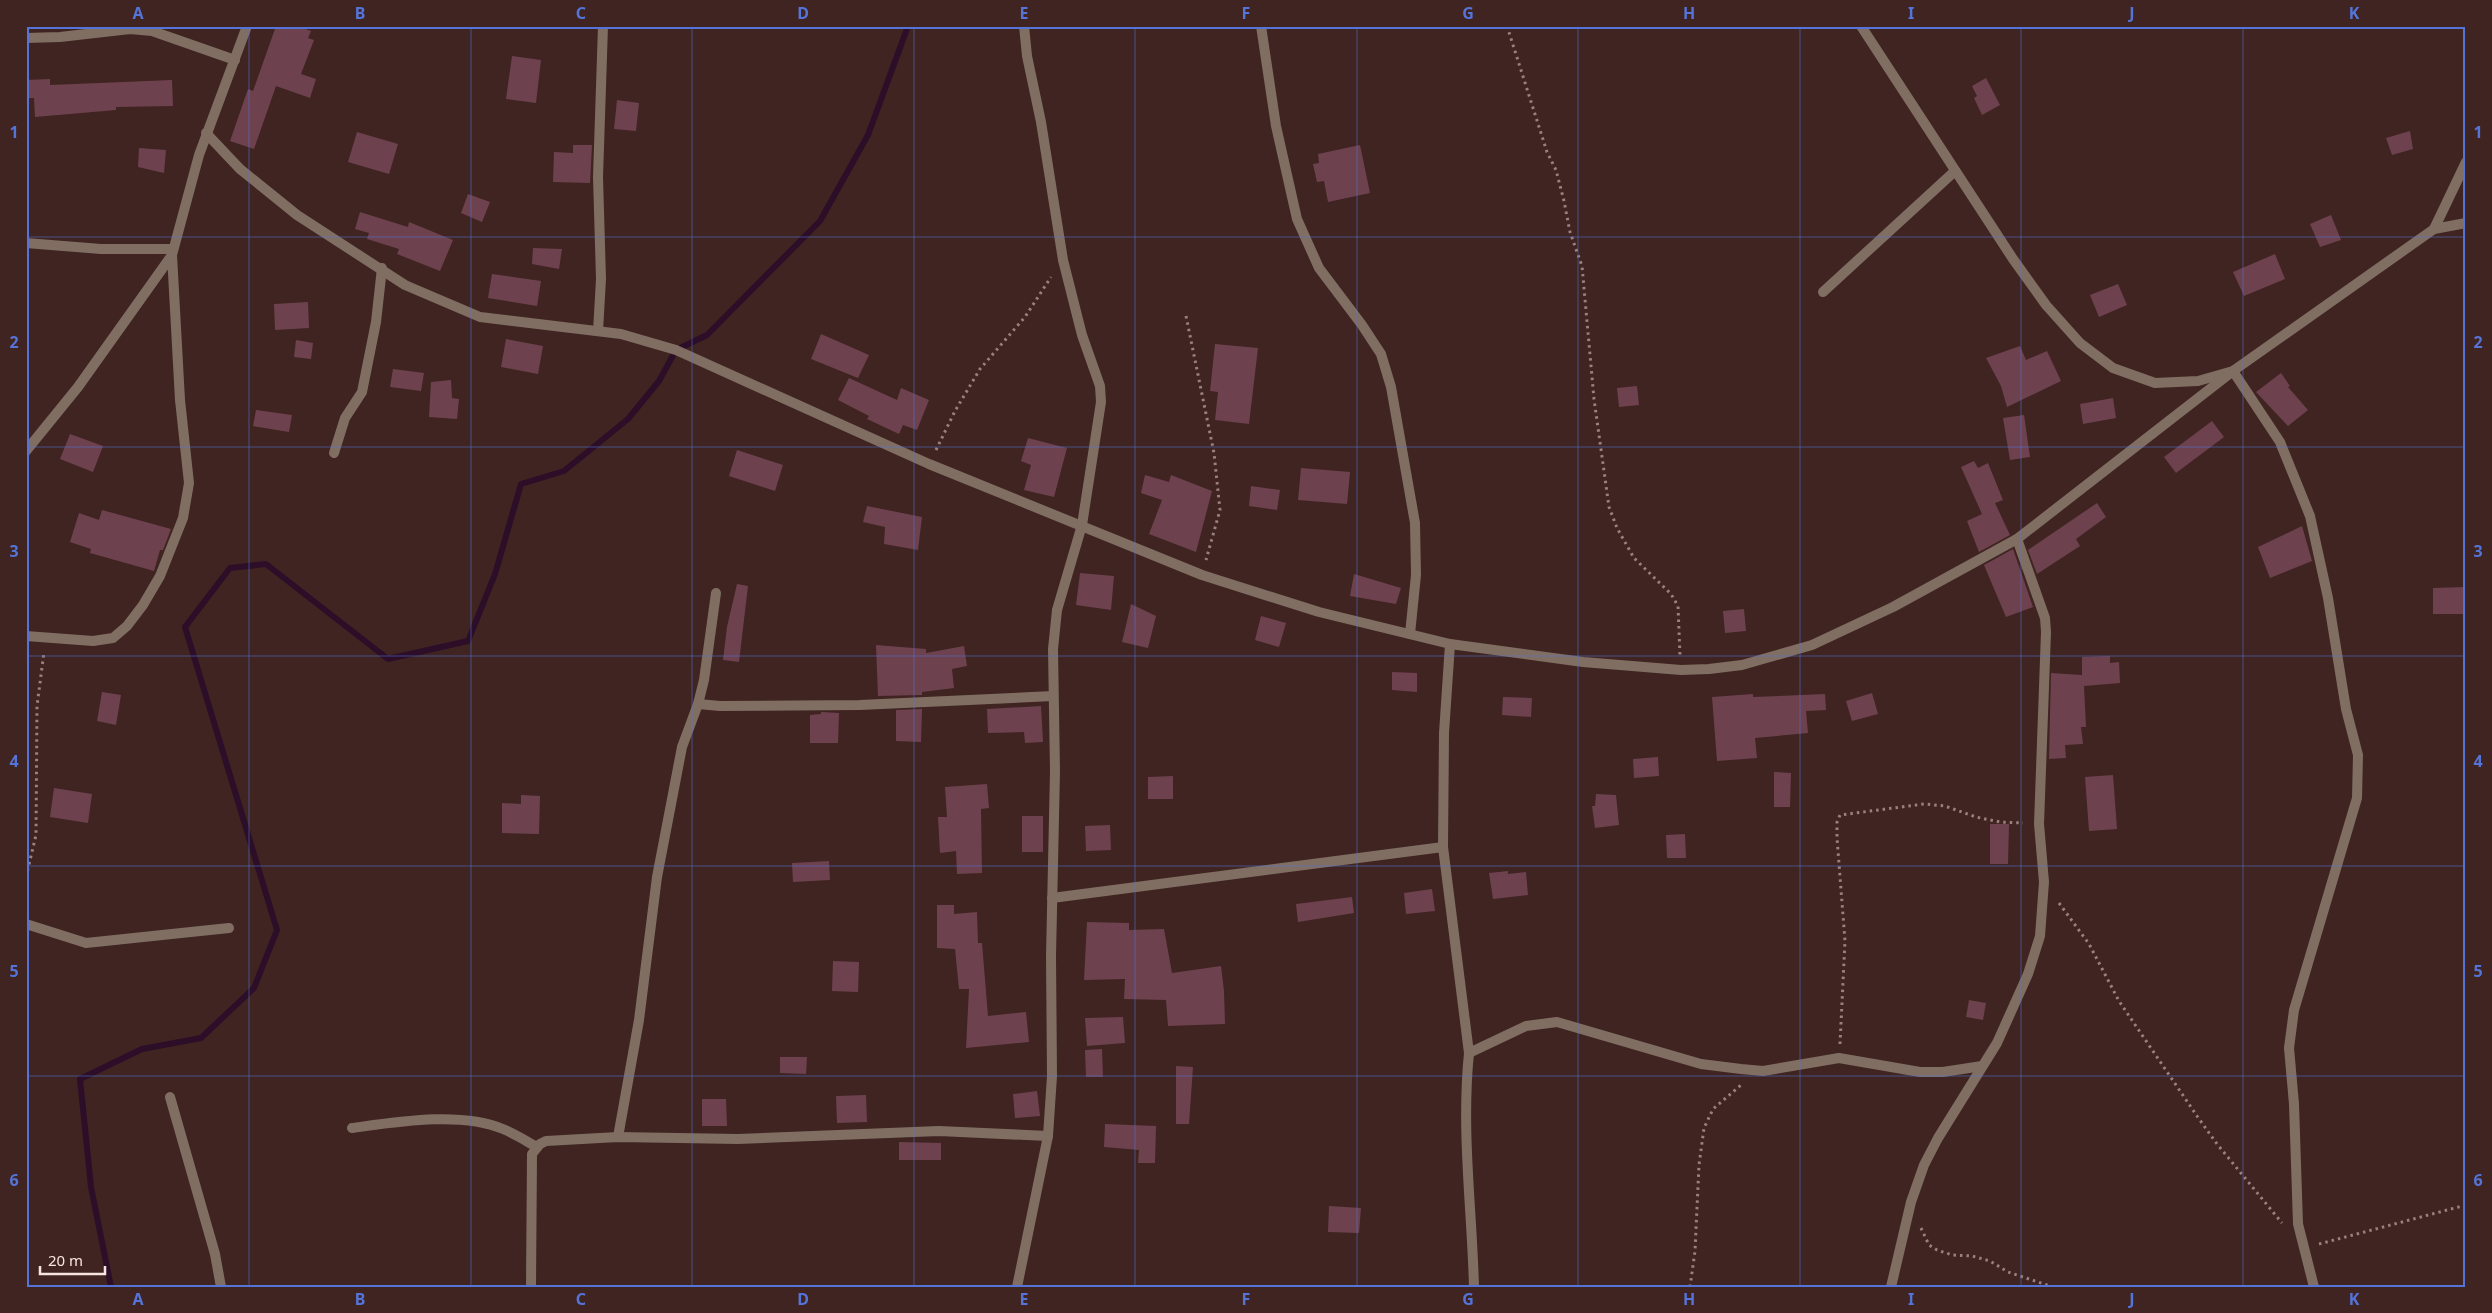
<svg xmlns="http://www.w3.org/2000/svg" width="2492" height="1313" font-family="'Noto Sans',sans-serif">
<rect width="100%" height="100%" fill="#3f2421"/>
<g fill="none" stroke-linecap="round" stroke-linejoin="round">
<polyline stroke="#2c0e29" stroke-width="6" points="111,1287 91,1187 80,1079 142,1049 201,1038 254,988 277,930 185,627 230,568 266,564 388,659 468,641 495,574 521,484 564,471 628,419 659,381 676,350 707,335 820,221 868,135 908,26"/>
</g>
<g fill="#6e414f">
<polygon points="276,26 297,26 311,31 308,38 314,40 301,74 316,79 310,98 276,86 254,149 230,141 248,89 253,91"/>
<polygon points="512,56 541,60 536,103 506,99"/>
<polygon points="1986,78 2000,105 1982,115 1974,98 1977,96 1972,86"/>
<polygon points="50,79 50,85 172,80 173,106 116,107 116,110 35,117 34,98 26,98 26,80"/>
<polygon points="617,100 639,103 636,131 614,129"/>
<polygon points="2410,131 2413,149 2392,155 2386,138"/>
<polygon points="357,132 398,144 389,174 348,162"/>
<polygon points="573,145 592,145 590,183 553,182 554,152 573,153"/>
<polygon points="1360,145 1370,193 1328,202 1324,181 1317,182 1313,164 1319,163 1318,154"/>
<polygon points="139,148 166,150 164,173 138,167"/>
<polygon points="468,194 490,202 482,222 461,213"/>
<polygon points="360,212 408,227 409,222 453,240 440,271 397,254 399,249 367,239 369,233 355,229"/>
<polygon points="2331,215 2341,240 2320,247 2310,224"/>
<polygon points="533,248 562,249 559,269 532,264"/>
<polygon points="2275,254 2285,279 2244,296 2233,272"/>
<polygon points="492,274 541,281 537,306 488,298"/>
<polygon points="2118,284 2127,305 2099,317 2090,295"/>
<polygon points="308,302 309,328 275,330 274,304"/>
<polygon points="821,334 869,355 858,378 811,359"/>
<polygon points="506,339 543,346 538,374 501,367"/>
<polygon points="296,340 313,343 311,359 294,357"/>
<polygon points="1215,344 1258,348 1249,424 1215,420 1218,392 1210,391"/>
<polygon points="2020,346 2026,360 2047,351 2061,381 2007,407 2001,386 1986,358"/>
<polygon points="393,369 424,373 421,391 390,387"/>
<polygon points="2281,373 2290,386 2288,387 2308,410 2288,426 2256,392"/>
<polygon points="849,378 897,400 901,388 929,400 917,430 903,425 899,434 867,419 869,416 838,400"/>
<polygon points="451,380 452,398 459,399 457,419 429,417 431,382"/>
<polygon points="1637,386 1639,405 1619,407 1617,388"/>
<polygon points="2113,398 2116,418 2083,424 2080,404"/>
<polygon points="256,410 292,415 289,432 253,426"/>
<polygon points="2024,415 2030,457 2010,460 2003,418"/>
<polygon points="2212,421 2224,437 2176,473 2164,457"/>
<polygon points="70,434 103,446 93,472 60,459"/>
<polygon points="1028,438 1067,448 1054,497 1024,490 1031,465 1021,461"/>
<polygon points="737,450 783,465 775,491 729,476"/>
<polygon points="1974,461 1978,468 1988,463 2003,500 1995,503 2010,535 1979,552 1967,521 1982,514 1961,467"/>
<polygon points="1301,468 1350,472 1347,504 1298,500"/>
<polygon points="1145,475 1169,482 1171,475 1212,491 1196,552 1149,534 1162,500 1141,493"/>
<polygon points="1251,486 1280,490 1277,510 1249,506"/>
<polygon points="2097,503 2106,517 2076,539 2080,546 2037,574 2028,550"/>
<polygon points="867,506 922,517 918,550 884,544 885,527 863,522"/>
<polygon points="102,510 171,529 163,550 160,550 154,571 90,553 91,549 70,542 79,513 99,520"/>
<polygon points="2302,526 2312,561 2270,578 2258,547"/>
<polygon points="2013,549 2033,607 2006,617 1984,565"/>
<polygon points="1080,573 1114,576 1111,610 1076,605"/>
<polygon points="1354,574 1401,588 1396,604 1350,596"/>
<polygon points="737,584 748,586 739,662 723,660 727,627"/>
<polygon points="2465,587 2465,614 2433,614 2433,588"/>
<polygon points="1131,604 1156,616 1148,648 1122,642"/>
<polygon points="1744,609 1746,631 1725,633 1723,611"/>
<polygon points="1261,616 1286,623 1279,647 1255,640"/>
<polygon points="876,645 926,649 926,653 964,646 967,666 952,669 954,688 922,692 922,695 878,696"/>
<polygon points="2110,656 2110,663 2119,662 2120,683 2084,686 2086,727 2081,727 2083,744 2065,745 2066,758 2049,759 2051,673 2082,675 2082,657"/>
<polygon points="1392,672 1417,673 1417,692 1392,690"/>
<polygon points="102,692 121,695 116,725 97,721"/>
<polygon points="1872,693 1878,714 1852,721 1846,701"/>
<polygon points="1753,694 1753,697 1825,694 1826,710 1806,711 1808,733 1755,738 1757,758 1717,761 1712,697"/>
<polygon points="1503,697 1532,698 1531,717 1502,715"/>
<polygon points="1041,706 1043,742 1025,743 1024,732 988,733 987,709"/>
<polygon points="922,709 921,742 896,741 896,710"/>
<polygon points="821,712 839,713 838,743 810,743 810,715 821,714"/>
<polygon points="1658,757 1659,776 1634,778 1633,759"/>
<polygon points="1774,772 1791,773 1790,807 1774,807"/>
<polygon points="2113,775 2117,829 2089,831 2085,777"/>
<polygon points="1173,776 1173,799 1148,799 1148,777"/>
<polygon points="987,784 989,808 981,809 982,873 957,874 956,851 940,853 938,817 947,817 945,787"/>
<polygon points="54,788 92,794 88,823 50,817"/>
<polygon points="1596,794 1616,795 1619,825 1595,828 1592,806 1595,806"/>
<polygon points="521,795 540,796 539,834 502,833 502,803 521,804"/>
<rect x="1022" y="816" width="21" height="36"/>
<polygon points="1990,824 2009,824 2008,864 1990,864"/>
<polygon points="1110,825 1111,850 1086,851 1085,826"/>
<polygon points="1685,834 1686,858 1667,858 1666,835"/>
<polygon points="829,861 830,880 793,882 792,863"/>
<polygon points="1508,871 1508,874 1526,872 1528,895 1493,899 1489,873"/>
<polygon points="1432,889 1435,911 1406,914 1404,893"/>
<polygon points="1352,897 1354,913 1298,922 1296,904"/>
<polygon points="937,905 954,905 954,914 977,912 978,943 982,943 988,1016 1026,1012 1029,1042 966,1048 969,989 959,989 955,949 937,948"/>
<polygon points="1087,922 1129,923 1129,930 1164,929 1172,973 1221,966 1224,991 1225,1024 1168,1026 1166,1000 1124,999 1125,979 1084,980"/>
<polygon points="833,961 859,962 858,992 832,991"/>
<polygon points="1969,1000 1986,1003 1983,1020 1966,1017"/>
<polygon points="1123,1017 1125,1043 1087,1046 1085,1018"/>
<polygon points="1102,1049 1103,1077 1086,1077 1085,1050"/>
<polygon points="780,1057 807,1057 806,1074 780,1073"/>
<polygon points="1176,1066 1193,1067 1189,1124 1176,1124"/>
<polygon points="1037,1091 1040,1116 1015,1118 1013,1094"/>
<polygon points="866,1095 867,1122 837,1123 836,1096"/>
<polygon points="702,1099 726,1099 727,1126 702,1126"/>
<polygon points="1105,1124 1156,1126 1155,1163 1138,1163 1139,1150 1104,1147"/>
<polygon points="899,1142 941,1143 941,1160 899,1160"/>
<polygon points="1329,1206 1361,1208 1359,1233 1328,1232"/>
</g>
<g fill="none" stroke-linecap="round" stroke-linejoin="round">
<g stroke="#98817e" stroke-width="3" stroke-dasharray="2.5 4" stroke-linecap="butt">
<polyline points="1507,26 1547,152 1556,170 1564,201 1570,232 1582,266 1594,399 1609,507 1617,528 1634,558 1671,594 1678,606 1680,656"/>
<polyline points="1186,316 1214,453 1220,510 1206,560"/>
<polyline points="936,450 955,411 980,369 1025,317 1051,277"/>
<polyline points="26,877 36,835 37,706 44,652"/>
<polyline points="2059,903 2089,944 2119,1001 2197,1116 2217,1144 2282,1223"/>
<polyline points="1840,1044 1845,941 1837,838 1837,822 1840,815 1924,804 1945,806 1976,817 2000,822 2023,823"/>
<polyline points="1921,1228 1929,1245 1937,1250 1952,1255 1972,1256 1990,1261 2008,1272 2053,1287"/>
<polyline points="2319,1244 2466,1205"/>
<polyline points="1690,1287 1695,1251 1699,1165 1704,1128 1713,1109 1741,1085"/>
</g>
<polyline stroke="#806e62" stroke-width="10" points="1823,292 1955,171"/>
<g stroke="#806e62" stroke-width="10">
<polyline points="1261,26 1276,126 1297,219 1319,268 1362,325 1381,354 1391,387 1415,523 1416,575 1410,634"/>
<polyline points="1861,26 2013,259 2046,305 2080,343 2113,368 2155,383 2198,381 2233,371 2434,229 2466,223"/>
<polyline points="26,38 60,37 130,29 152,31 235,60"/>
<polyline points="206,133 240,169 297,215 405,285 480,317 621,334 676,350 929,464 1202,575 1319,612 1450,644 1583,662 1681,670 1709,669 1742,665 1812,645 1893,607 2017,539 2233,371 2280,442 2310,516 2328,598 2346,709 2358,755 2357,798 2294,1010 2289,1048 2294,1104 2298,1224 2314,1287"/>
<polyline points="2434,229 2466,162"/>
<polyline points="26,243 101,249 173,249"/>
<polyline points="598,331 601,279 598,177 603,26"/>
<polyline points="26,451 78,387 172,255 199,155 247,26"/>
<polyline points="334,453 345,418 362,392 376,322 382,268"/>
<polyline points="26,636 93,641 113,638 127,626 143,605 160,576 183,518 189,483 180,400 172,255"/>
<path d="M1450,644L1444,733L1443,847L1469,1053C1461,1131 1472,1209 1474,1287"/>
<polyline points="698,704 720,706 860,705 1053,696"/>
<polyline points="1052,898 1443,847"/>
<polyline points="26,924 86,943 229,928"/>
<polyline points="1469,1053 1526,1026 1557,1022 1701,1064 1741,1069 1763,1071 1839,1058 1920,1072 1943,1072 1982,1066"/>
<polyline points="170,1097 215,1254 221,1287"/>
<path d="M352,1128C396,1122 461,1111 503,1129C515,1134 526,1141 537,1147"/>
<polyline points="618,1137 639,1020 657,877 682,747 698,704 704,680 716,593"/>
<polyline points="531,1287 532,1154 540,1144 546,1141 618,1137 738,1139 939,1131 1048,1136"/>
<polyline points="1017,1287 1048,1136 1052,1076 1051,956 1055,771 1053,649 1057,610 1082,525 1101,402 1100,386 1082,335 1063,260 1041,122 1027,56 1024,26"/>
<polyline points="1891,1287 1911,1202 1924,1165 1938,1138 1997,1043 2028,974 2040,936 2044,882 2039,824 2046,632 2045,618 2017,539"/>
</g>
</g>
<path fill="none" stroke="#5474da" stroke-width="1" stroke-opacity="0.55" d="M249,26V1287M471,26V1287M692,26V1287M914,26V1287M1135,26V1287M1357,26V1287M1578,26V1287M1800,26V1287M2021,26V1287M2243,26V1287M26,237H2466M26,447H2466M26,656H2466M26,866H2466M26,1076H2466"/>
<rect width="2492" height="1313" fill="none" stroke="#3f2421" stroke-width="55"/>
<path d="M40 1266v8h65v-8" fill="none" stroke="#f8e5e2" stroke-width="2.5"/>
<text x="48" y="1266" font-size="15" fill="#f8e5e2" stroke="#3f2421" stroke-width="4" paint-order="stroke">20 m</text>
<rect x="28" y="28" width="2436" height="1258" fill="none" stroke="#5474da" stroke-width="2"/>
<g font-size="16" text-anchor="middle" font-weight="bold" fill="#5474da">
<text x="138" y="19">A</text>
<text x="360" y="19">B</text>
<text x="581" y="19">C</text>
<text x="803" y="19">D</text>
<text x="1024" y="19">E</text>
<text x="1246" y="19">F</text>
<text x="1468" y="19">G</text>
<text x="1689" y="19">H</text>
<text x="1911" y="19">I</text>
<text x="2132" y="19">J</text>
<text x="2354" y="19">K</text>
<text x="14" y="138">1</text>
<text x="2478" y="138">1</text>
<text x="14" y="348">2</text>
<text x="2478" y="348">2</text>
<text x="14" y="557">3</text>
<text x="2478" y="557">3</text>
<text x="14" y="767">4</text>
<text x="2478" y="767">4</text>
<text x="14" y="977">5</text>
<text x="2478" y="977">5</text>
<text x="14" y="1186">6</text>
<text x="2478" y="1186">6</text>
<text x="138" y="1305">A</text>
<text x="360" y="1305">B</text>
<text x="581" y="1305">C</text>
<text x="803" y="1305">D</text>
<text x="1024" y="1305">E</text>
<text x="1246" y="1305">F</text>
<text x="1468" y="1305">G</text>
<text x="1689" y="1305">H</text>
<text x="1911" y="1305">I</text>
<text x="2132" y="1305">J</text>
<text x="2354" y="1305">K</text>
</g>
</svg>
